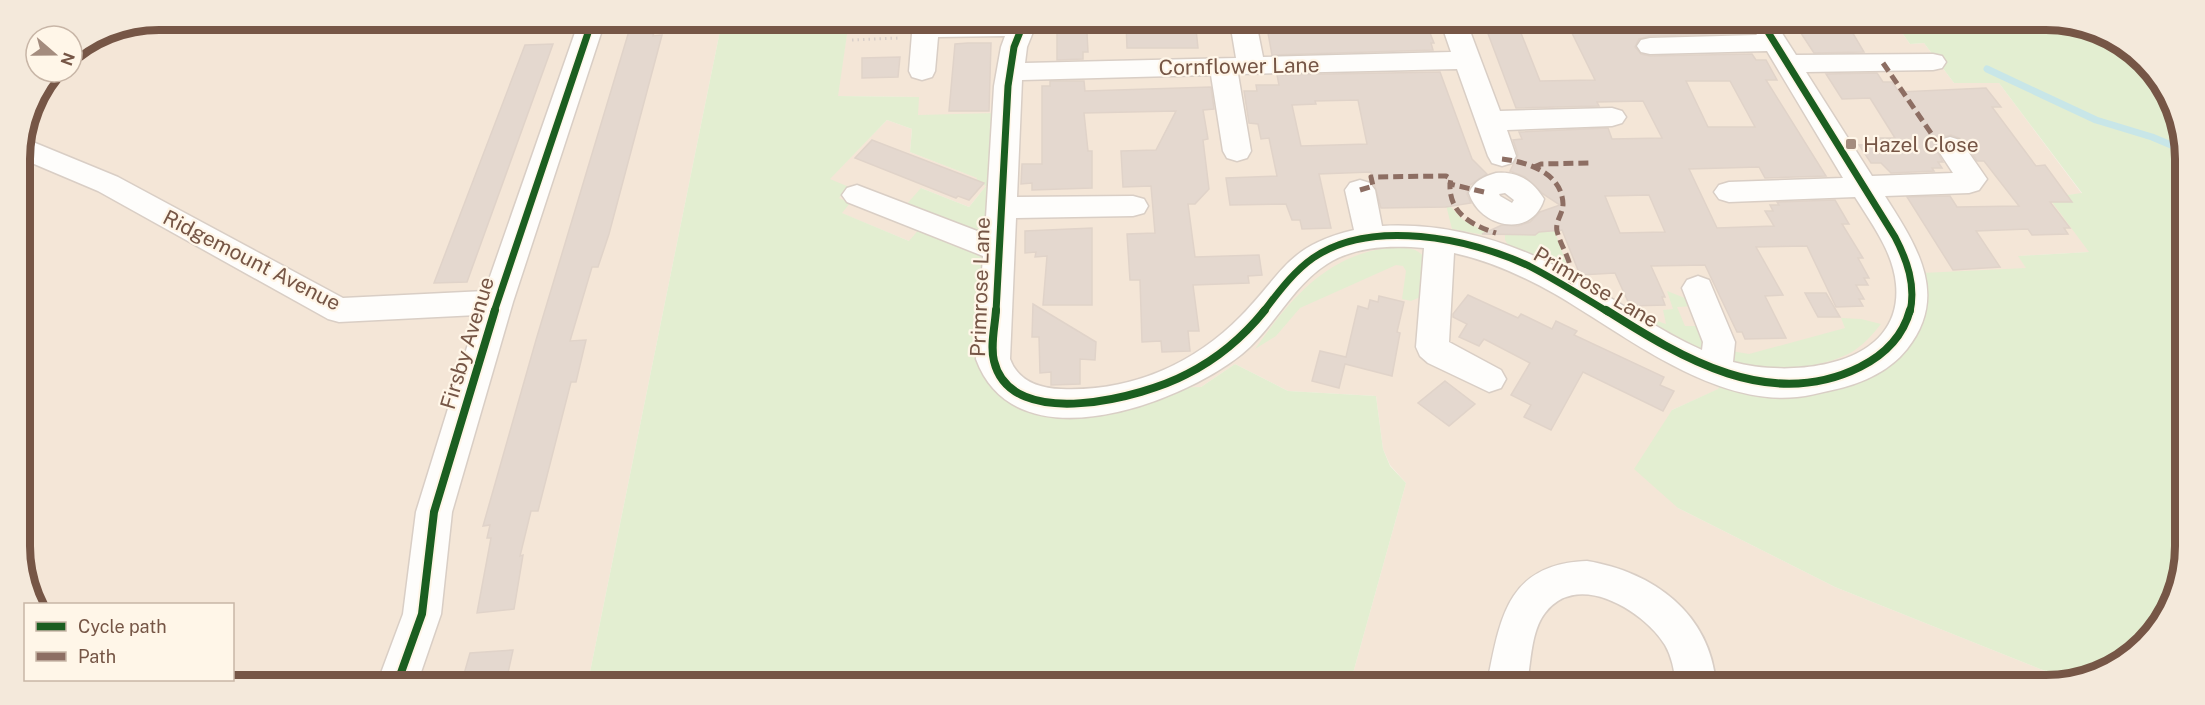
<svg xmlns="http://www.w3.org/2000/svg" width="2205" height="705" font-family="'Public Sans',sans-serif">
<rect width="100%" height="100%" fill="#f8f1e7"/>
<g fill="#f4e6d7">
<polygon points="159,20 722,21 588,682 123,681 121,680 232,680 232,604 38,604 22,573 20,150 34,98 52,72 72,72 72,53 106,30"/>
<polygon points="849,21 1896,24 1910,44 1924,43 1954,83 1999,83 2082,194 2068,195 2072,202 2090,252 2019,256 2027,268 1905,347 1719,389 1672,410 1678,508 1835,587 2068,680 2055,685 1350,684 1406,483 1390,465 1383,449 1376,396 1288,391 1235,364 1201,387 1032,408 909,241 841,213 839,198 829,179 887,120 912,129 910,152 978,178 976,181 987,185 969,207 921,188 988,239 993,178 918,115 918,97 837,96"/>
</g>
<g fill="#e3eed1">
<polygon points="722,21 849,21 838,96 919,97 918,115 996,113 989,239 905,206 921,188 969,207 986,186 976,181 977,178 910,152 912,129 887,120 830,179 849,187 839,198 850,203 842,213 909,241 921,227 985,253 1003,394 1201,387 1235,364 1288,391 1376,396 1383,449 1390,466 1406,483 1350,684 588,682"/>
<polygon points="1896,24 2082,24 2151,67 2183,132 2181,582 2131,656 2068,680 1835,587 1678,508 1634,469 1672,410 1718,389 1724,381 1853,381 1922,273 2026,268 2018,256 2089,252 2052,202 2072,202 2067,195 2082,193 1999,83 1954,83 1924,43 1910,44"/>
<polygon points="1445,201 1463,220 1486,232 1484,235 1452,229"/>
<polygon points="1552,224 1570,274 1508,245 1505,240 1505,234 1532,233"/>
<path d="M1386,248C1402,248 1416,245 1426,259L1425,295L1411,301L1402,299L1406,271L1403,266L1396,265L1300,308L1276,336L1255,349C1289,301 1324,257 1386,248Z"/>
<polygon points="1667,291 1690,300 1694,306 1677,307 1685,326 1702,326 1704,351 1634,313 1666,324 1663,310 1673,309"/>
<path d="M1841,318L1861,319L1881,324C1873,334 1865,343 1855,350C1826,369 1764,374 1733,362L1731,351L1749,354L1845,328Z"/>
</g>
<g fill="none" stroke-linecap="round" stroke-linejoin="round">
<polyline stroke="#c8e6e8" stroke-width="7" points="1987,69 2096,120 2152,137 2183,150"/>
</g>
<g fill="#e4d8cf" stroke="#e0d3c9" stroke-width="1.5" fill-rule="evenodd">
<polygon points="632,21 657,21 653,36 662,35 609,234 598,267 592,267 570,341 586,340 576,382 571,382 538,511 531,511 520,556 523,555 514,609 477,613 491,538 487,538 490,525 483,526 536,340"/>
<polygon points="1126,22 1137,22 1143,28 1159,27 1160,30 1196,29 1198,48 1127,48"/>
<polygon points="1266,22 1350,22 1350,27 1394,27 1393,23 1426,23 1434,43 1431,43 1433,50 1272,55"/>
<path d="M1484,23H1517L1540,81L1595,80L1567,23H1734L1740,33L1650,36L1639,39L1635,47L1641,54L1650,56L1752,54L1756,60H1766L1777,80H1766L1826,176L1765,178L1759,167L1689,169L1717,228L1774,226L1765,211H1773L1770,205H1779L1777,202L1835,200L1849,224H1842L1863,258H1858L1869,278H1864L1868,285H1856L1864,299H1859L1863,306L1836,307L1807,246L1756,247L1783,295L1765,296L1786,338L1745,339L1742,332H1737L1705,265L1651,266L1665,297H1662L1665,305L1630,306L1615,273L1580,275L1562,230L1539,232L1535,235L1482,234L1502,225L1518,226L1530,222L1540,212L1560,205L1543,194L1525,177L1510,171L1518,155L1513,140L1522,139L1519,132L1608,128L1612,139L1662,138L1643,101L1597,102L1599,106L1516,108ZM1686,81H1730L1755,127H1708ZM1649,195L1665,232L1620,233L1605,196Z"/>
<polygon points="1795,24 1828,24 1836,25 1840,30 1851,30 1864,52 1814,53"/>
<polygon points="1057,33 1087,33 1088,52 1083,52 1083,59 1057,60"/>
<polygon points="968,43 991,43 989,111 949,111 955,44"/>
<polygon points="553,44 467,282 434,283 525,45"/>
<polygon points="900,57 898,77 862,78 862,58"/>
<path d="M1440,72L1472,159L1487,174L1470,185L1467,194L1471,203L1446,207L1381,208L1371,172L1319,174L1331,228L1302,229L1300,220H1292L1286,204L1230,205L1226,178L1277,176L1269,138L1261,139L1258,124L1249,123L1244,91H1257L1256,85H1279L1277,75ZM1358,100L1367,144L1301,146L1292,105L1316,104L1315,101Z"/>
<polygon points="1877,73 1883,82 1892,82 1899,92 1986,88 2001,107 1992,107 2036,166 2045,165 2072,202 2050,202 2070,228 2064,228 2068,234 2032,235 2028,229 1976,231 2000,267 1953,270 1907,197 1950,196 1957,207 2019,206 1984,161 1977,161 1962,139 1951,135 1939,138 1934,146 1943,162 1938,162 1942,168 1932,168 1934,171 1891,173 1881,163 1871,163 1859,145 1879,144 1875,138 1895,138 1870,98 1842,99 1826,74"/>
<polygon points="1050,81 1084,81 1085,91 1211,87 1214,109 1203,110 1208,139 1203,140 1209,189 1195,204 1188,204 1195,257 1259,255 1262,275 1248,276 1249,283 1193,285 1199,331 1188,331 1190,351 1162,352 1161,341 1142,342 1140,280 1130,280 1127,234 1155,233 1151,186 1123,187 1121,151 1156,150 1176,111 1084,113 1088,151 1092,151 1092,188 1032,190 1032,183 1021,184 1022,164 1042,164 1042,86 1050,86"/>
<polygon points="872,140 950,170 984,183 969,200 958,196 956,198 855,158"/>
<polygon points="1092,228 1092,305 1043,305 1047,256 1035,257 1036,252 1025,253 1025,231"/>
<polygon points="1805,293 1826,293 1840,317 1818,317"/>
<polygon points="1468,295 1518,318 1521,314 1552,329 1556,321 1577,331 1574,335 1664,377 1660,385 1674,391 1663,411 1583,372 1551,430 1524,417 1531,405 1511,395 1530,363 1484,339 1479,346 1459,337 1467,324 1453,317 1453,314"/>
<polygon points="1379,296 1404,302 1397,332 1400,333 1392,376 1345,364 1339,388 1312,381 1320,351 1346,357 1358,306 1368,309 1370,300 1378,302"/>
<polygon points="1033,304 1096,342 1095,360 1080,359 1080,384 1051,385 1051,372 1040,373 1039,337 1032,337"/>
<polygon points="1445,381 1475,404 1449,426 1418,403"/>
<polygon points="513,650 506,682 462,681 470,653"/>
</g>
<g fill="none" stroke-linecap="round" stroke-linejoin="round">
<g stroke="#d9cec5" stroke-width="3">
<g id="minor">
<polygon points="579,21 605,21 513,302 452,512 441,614 418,681 378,681 403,614 416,512 477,315 339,322 328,319 98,191 20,158 23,138 118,177 343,298 485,291"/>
<path d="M913,21L1037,22L1027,47L1025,63L1236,58L1230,22H1256L1263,57L1451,52L1441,23H1467L1500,111L1612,108L1622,111L1626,117L1622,123L1612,126L1507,130L1516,156L1512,163L1502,166L1492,163L1488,156L1457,69L1238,74L1251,151L1247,158L1237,161L1227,158L1223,151L1211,75L1022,80L1017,197L1133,196L1144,199L1148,206L1144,213L1133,216L1016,218L1010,359C1018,381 1039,388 1061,389C1130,392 1193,365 1241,316C1284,272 1287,246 1354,230L1345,190L1350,183L1360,180L1370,183L1375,190L1382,226C1451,222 1520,244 1579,279C1620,302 1659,331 1702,350L1703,342L1682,288L1687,280L1698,276L1709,280L1735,342L1733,362C1791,378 1904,368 1896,284C1893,252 1872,224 1855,197L1729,202L1719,199L1714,192L1719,185L1729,182L1843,178L1767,51L1650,54L1641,52L1637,46L1641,40L1650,38L1757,35L1750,24H1776L1796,55L1933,54L1942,56L1946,62L1942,68L1933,70L1806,72L1872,176L1953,173L1936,147L1940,140L1950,137L1960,140L1987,179L1979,190L1969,193L1885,196C1916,245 1950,295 1907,349C1888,373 1858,385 1828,391C1818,393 1808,396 1797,397C1712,406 1624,334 1555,294C1523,276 1490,261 1454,253L1449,342L1501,370L1506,379L1501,388L1489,392L1428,363L1420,356L1416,347L1424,248C1391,245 1355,246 1327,264C1292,286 1274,328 1242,354C1180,404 1015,466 976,359L983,256L847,202L842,195L847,188L857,185L985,234L994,86L1001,47L1005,36L938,37L935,71L932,77L922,80L912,77L909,71Z"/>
<path d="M1496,173C1518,171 1533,181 1544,199C1532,239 1480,228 1469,193C1475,180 1483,177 1496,173ZM1505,193L1514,200L1512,203L1500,196L1499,194Z"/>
<path d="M1587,561C1653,572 1710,613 1716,684H1676C1674,670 1672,657 1665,645C1643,610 1577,570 1545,613C1531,631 1531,662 1527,684H1487C1500,618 1507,564 1587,561Z"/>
</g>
</g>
<polyline stroke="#dad0cb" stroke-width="3" stroke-dasharray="1.5 4" stroke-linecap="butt" points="852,40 899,38"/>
<use href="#minor" fill="#fefdfb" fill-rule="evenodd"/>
<g stroke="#8d6e63" stroke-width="5" stroke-dasharray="10 5" stroke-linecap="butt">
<polyline points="1883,63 1935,139 1950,147"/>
<path d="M1502,159C1528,162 1562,173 1563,204C1563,214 1555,221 1557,231C1562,251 1577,266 1569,288"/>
<polyline points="1534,167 1541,164 1591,163"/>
<polyline points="1360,190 1373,186 1371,177 1446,176 1451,179 1450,184"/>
<path d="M1484,192L1450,184C1449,213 1471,225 1496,233"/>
</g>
<g stroke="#fff6e8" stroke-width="10">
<g id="cycleway-far1">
<path d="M1763,24L1895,237C1907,260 1916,285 1910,312"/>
<polyline points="494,312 592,21"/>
<polyline points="996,312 1008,86 1014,47 1024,22"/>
<path d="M1263,312C1278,293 1293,272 1313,258C1371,218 1470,238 1529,266C1556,280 1582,296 1608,312"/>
</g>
</g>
<g stroke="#fff6e8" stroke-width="12">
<g id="cycleway">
<path d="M996,310C995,326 990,346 994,361C1011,433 1144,397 1187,374C1217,359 1244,336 1265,310"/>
<path d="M1606,310C1682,358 1770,412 1860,367C1884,355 1903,336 1910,310"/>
<polyline points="398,681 422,614 434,512 495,310"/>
</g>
</g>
<use href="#cycleway-far1" stroke="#1b5e20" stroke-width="7"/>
<use href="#cycleway" stroke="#1b5e20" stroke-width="8"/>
</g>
<rect fill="#a48c7e" stroke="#fff6e8" stroke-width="2" x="1845" y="138" width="12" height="12" rx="3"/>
<g text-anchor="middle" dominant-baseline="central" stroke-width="4.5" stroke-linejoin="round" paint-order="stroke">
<g font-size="21" fill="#765646" stroke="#fff6e8">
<text transform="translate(1239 66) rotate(-1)">Cornflower Lane</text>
<text transform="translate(252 260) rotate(27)">Ridgemount Avenue</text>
<text transform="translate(980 287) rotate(-88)">Primrose Lane</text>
<text transform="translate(1596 287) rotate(30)">Primrose Lane</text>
<text transform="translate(467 343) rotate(-73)">Firsby Avenue</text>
</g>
<g font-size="21" fill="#765646" stroke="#fff6e8" text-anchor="start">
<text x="1863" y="144">Hazel Close</text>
</g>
</g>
<path d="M0 0H2205V705H0ZM159 30H2046A129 129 0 0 1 2175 159V546A129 129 0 0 1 2046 675H159A129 129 0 0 1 30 546V159A129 129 0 0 1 159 30Z" fill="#f4e9db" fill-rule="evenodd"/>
<path fill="none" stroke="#765646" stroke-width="8" d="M159 30H2046A129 129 0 0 1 2175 159V546A129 129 0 0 1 2046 675H159A129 129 0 0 1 30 546V159A129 129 0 0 1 159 30Z"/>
<rect x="24" y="603" width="210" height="78" fill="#fff6e8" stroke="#c8b6a7" stroke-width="1.5"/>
<rect x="36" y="622" width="30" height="9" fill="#1b5e20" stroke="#c8b6a7" stroke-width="1.5"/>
<text x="78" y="633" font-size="18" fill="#765646">Cycle path</text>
<rect x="36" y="652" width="30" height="9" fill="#8d6e63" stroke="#c8b6a7" stroke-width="1.5"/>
<text x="78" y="663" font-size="18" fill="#765646">Path</text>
<g transform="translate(54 54) rotate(110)"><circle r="28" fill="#fff6e8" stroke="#c8b6a7" stroke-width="1.5"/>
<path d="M0-4.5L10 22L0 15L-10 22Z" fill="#a48c7e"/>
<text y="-9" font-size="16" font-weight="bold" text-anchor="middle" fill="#765646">N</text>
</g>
</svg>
